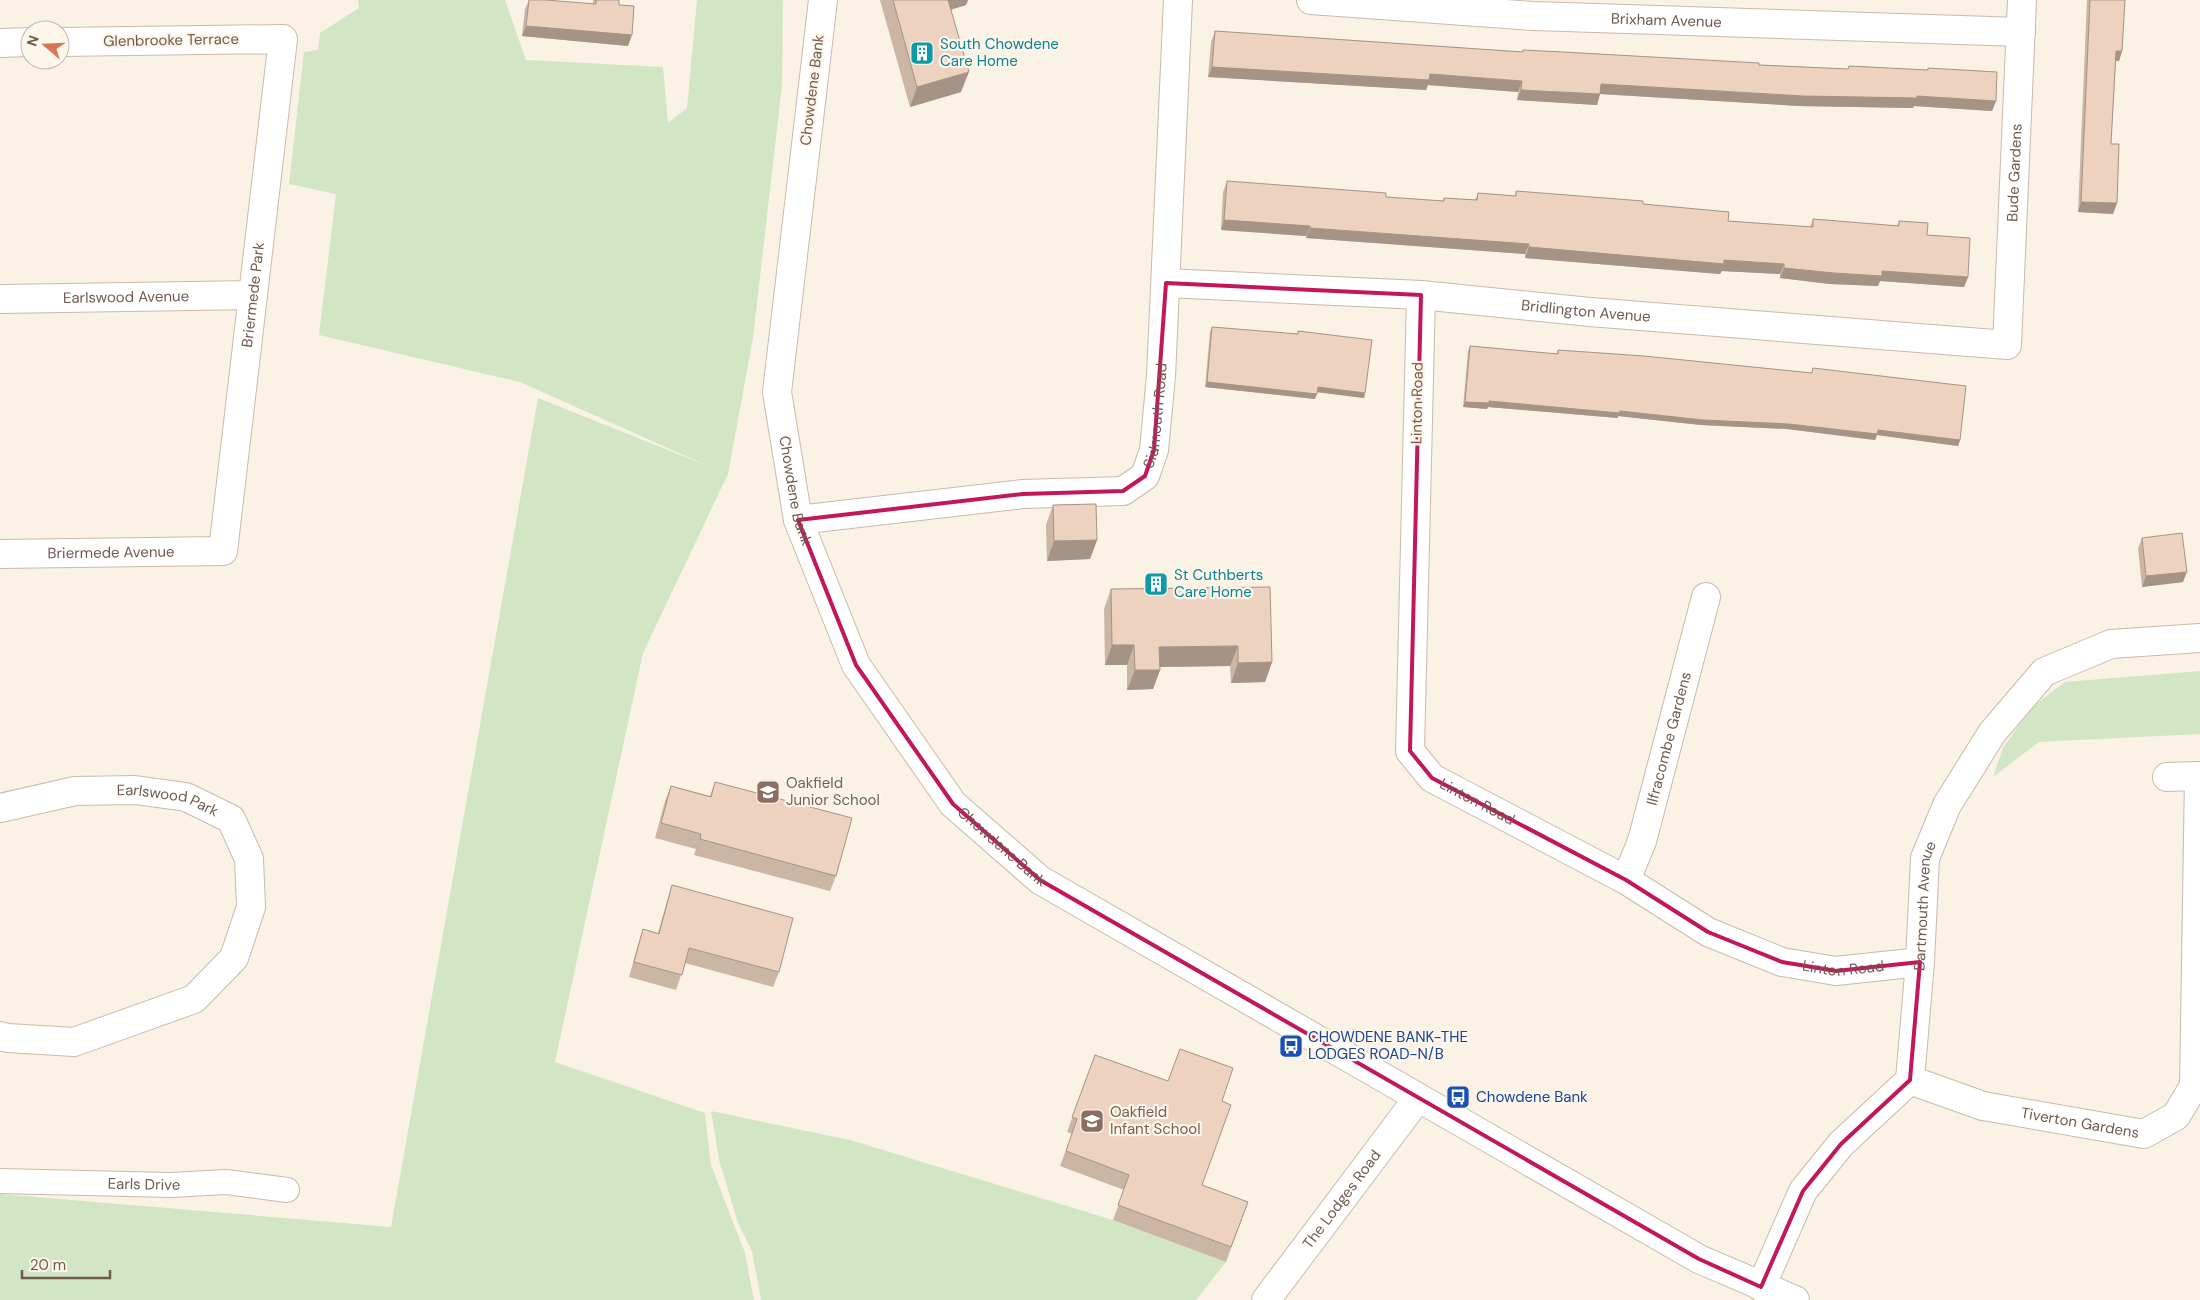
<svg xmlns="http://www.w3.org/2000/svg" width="2200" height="1300" font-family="'DM Sans',sans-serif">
<rect width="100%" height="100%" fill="#faf2e5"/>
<g fill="#d2e6c5">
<polygon points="358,0 505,0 526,60 663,67 668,123 687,108 697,0 783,0 782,86 753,338 728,474 643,653 555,1062 705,1113 711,1165 745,1253 754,1300 0,1300 0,1194 391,1227 538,398 708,466 520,382 319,335 336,194 289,184 304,52 318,50 320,33 359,8"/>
<polygon points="2200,671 2200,734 2039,742 1993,777 2003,748 2031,708 2065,682"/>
<polygon points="711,1111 850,1140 1113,1220 1226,1262 1196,1300 761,1300 752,1251 738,1223 719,1160"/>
</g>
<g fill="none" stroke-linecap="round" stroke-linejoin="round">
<g stroke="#cabaac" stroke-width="26">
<g id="pedestrian">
<path id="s1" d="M0,1181L171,1185L226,1182L287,1190"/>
</g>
</g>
<g stroke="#cabaac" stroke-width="30">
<g id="minor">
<path id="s2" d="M1311,0L1533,16L2021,32"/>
<polyline points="0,43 30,42"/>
<path id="s3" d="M1166,283L1421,295L1590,312L2007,345L2022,0"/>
<path id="s4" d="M1421,295L1410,751L1432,778L1626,880L1708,932L1782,962L1836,971L1920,962"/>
<path id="s5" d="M0,299L253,295"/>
<path id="s6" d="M798,520L1023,494L1123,491L1145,476L1154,450L1161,376L1178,0"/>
<path id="s7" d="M0,554L223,551L283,39L60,42"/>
<polyline points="2167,777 2200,776"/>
<path id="s8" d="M0,808L75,791L135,790L186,797L231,819L249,859L251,907L234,958L194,999L74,1042L8,1038L0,1036"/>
<path id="s9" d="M1626,880L1642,841L1706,597"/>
<path id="s10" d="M1910,1080L1983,1106L2144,1134L2176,1116L2194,1086L2199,776"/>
<path id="s11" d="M1761,1287L1803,1191L1841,1144L1910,1080L1920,962L1925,858L1947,805L1992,733L2044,672L2111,644L2200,638"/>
<path id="s12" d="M1266,1300L1418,1098"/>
</g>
</g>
<g stroke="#cabaac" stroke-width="30">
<g id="tertiary">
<path id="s13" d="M823,0L777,392L798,520L856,665L953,804L1040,880L1699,1259L1795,1300"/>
</g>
</g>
<use href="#pedestrian" stroke="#fff" stroke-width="24"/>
<use href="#minor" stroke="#fff" stroke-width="28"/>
<use href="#tertiary" stroke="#fff" stroke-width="28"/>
</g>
<g fill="#cbb5a4">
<polygon points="529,0 593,4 593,0 619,0 619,5 628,46 522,36 525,9"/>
<polygon points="880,0 968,0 966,5 951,10 961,92 910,107"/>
<polygon points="2087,0 2125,0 2122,51 2119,61 2116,61 2111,144 2117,203 2113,214 2078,212"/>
<polygon points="1215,31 1522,52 1523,50 1759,65 1848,69 1849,66 1927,70 1928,68 1996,101 1992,111 1914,106 1913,108 1799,106 1600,94 1597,105 1517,100 1518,92 1428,85 1426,90 1208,77 1211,42"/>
<polygon points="1227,181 1386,197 1443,201 1444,198 1475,200 1478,193 1515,196 1516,191 1643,204 1728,221 1810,227 1813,219 1897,226 1899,221 1927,235 1968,277 1964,287 1880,281 1878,286 1830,284 1780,278 1780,274 1722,271 1720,274 1525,258 1525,254 1306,238 1306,236 1221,230 1223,192"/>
<polygon points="1212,327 1297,334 1298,331 1365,393 1364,398 1317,392 1315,399 1205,387 1210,332"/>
<polygon points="1470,346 1557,354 1558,350 1811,373 1813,368 1960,440 1958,446 1877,435 1875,440 1787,429 1701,425 1618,416 1618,418 1488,407 1487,409 1463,407 1468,351"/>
<polygon points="1053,505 1097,540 1090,559 1047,561 1046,525"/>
<polygon points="2142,538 2183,582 2142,587 2138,548"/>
<polygon points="1111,589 1272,662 1265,682 1231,683 1230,666 1160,667 1160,670 1153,689 1127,690 1127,665 1105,665 1104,609"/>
<polygon points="715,782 836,876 830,891 694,855 696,849 655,838 665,801 671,786 710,796"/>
<polygon points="672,885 779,972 773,987 685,963 676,990 629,977 638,945 643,929 658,933 667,901"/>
<polygon points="1095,1055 1222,1101 1202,1185 1248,1202 1226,1262 1113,1220 1124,1190 1060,1166 1072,1134 1067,1132"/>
</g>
<g fill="#a59386">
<polygon points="944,0 968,0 966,5 939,13"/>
<polygon points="526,26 632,35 628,46 522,36"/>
<polygon points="2116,51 2122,51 2119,61 2112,61"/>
<polygon points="1212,67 1430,74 1522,81 1518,92 1428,85 1426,90 1208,77"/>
<polygon points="969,72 961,92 910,107 917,87"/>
<polygon points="1601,84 1917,96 1996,101 1992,111 1914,106 1913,108 1799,106 1600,94 1597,105 1517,100 1521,90"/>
<polygon points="2081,202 2117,203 2113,214 2078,212"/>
<polygon points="1224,220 1310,226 1306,236 1221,230"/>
<polygon points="1310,228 1529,244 1525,254 1306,238"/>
<polygon points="1529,247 1784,264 1780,274 1722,271 1720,274 1525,258"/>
<polygon points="1784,268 1882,271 1968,277 1964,287 1880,281 1878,286 1830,284 1780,278"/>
<polygon points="1207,382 1317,394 1315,399 1205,387"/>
<polygon points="1318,387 1365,393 1364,398 1316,392"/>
<polygon points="1489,401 1789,424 1878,430 1960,440 1958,446 1877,435 1875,440 1787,429 1701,425 1618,416 1618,418 1488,407 1487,409 1463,407 1465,402"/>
<polygon points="1097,540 1090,559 1047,561 1054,541"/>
<polygon points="2187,572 2183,582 2142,587 2146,576"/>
<polygon points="1112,645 1134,645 1127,665 1105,665"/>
<polygon points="1238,646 1230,666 1152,667 1159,647"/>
<polygon points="1272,662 1265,682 1231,683 1238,663"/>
<polygon points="1135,670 1160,670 1153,689 1127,690"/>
</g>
<g fill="#ecd2bf" stroke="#a59386">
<polygon points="529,0 546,0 596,4 596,0 619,0 619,5 634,6 632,35 526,26"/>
<polygon points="893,0 948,0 969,72 917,87"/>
<polygon points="2090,0 2125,0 2122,51 2116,51 2111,144 2119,144 2117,203 2081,202"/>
<polygon points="1215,31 1523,52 1523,50 1563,52 1759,63 1759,65 1848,69 1849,66 1928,70 1928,68 1997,72 1996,101 1917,96 1917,98 1803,96 1601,84 1600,94 1521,90 1522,81 1430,74 1429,80 1212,67"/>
<polygon points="1227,181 1386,193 1386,197 1444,201 1444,198 1477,200 1478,193 1516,196 1516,191 1643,201 1643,204 1729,212 1728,221 1813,227 1813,219 1899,226 1899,221 1928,223 1927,235 1970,238 1968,277 1882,271 1882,276 1834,273 1784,268 1784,264 1724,260 1724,264 1529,247 1529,244 1310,228 1310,226 1224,220"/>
<polygon points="1212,327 1298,334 1298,331 1372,340 1365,393 1318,387 1317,394 1207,382"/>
<polygon points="1470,346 1558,354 1558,350 1644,356 1812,373 1813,368 1966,386 1960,440 1878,430 1877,434 1789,424 1703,420 1620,411 1619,413 1489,401 1489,403 1465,402"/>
<polygon points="1096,504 1097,540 1054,541 1053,505"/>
<polygon points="2182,533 2187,572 2146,576 2142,538"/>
<polygon points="1270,587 1272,662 1238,663 1238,646 1159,647 1160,670 1135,670 1134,645 1112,645 1111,589"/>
<polygon points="715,782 852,818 836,876 700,839 701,834 661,823 671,786 711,797"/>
<polygon points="672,885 793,918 779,972 689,948 682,975 634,962 643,929 659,934"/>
<polygon points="1180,1049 1233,1068 1222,1101 1231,1105 1202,1185 1248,1202 1231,1247 1118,1205 1129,1175 1066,1151 1077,1119 1072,1117 1095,1055 1168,1081"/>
</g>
<path fill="none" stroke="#c2185b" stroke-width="4" stroke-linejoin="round" d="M1166,283L1421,295L1410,751L1432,778L1626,880L1708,932L1782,962L1836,971L1920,962L1910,1080L1841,1144L1803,1191L1761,1287L1699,1259L1040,880L953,804L856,665L798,520L1023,494L1123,491L1145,476L1154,450Z"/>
<defs>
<g id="building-square" transform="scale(1.25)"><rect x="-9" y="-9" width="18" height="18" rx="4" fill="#0f9aa8" stroke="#fdf6eb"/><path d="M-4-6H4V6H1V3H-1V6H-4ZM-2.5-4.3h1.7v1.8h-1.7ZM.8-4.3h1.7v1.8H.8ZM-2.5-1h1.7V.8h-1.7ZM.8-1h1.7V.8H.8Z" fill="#fff"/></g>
<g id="school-square" transform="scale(1.25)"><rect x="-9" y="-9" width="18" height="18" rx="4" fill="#8d6e63" stroke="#fdf6eb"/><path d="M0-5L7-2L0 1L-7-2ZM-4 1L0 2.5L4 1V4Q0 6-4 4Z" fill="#fff"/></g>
<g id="bus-square" transform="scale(1.25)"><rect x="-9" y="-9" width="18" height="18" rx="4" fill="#1a4fb4" stroke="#fdf6eb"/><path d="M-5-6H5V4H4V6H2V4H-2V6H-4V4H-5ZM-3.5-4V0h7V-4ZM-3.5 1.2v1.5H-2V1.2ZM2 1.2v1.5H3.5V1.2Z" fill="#fff"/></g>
</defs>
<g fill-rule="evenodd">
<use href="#building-square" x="922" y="53"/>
<use href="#building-square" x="1156" y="584"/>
<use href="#school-square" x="768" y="792"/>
<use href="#bus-square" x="1291" y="1046"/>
<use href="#bus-square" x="1458" y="1097"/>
<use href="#school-square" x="1092" y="1121"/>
</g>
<g text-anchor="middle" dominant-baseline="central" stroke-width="4.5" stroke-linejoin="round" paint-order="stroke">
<g font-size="15" fill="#705a4d" stroke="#fdf6eb">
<text stroke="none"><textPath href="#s2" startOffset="356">Brixham Avenue</textPath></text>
<text transform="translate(171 40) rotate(-1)">Glenbrooke Terrace</text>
<text transform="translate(812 90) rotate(-83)">Chowdene Bank</text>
<text stroke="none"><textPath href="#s3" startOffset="1016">Bude Gardens</textPath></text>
<text stroke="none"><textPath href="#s7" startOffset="481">Briermede Park</textPath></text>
<text stroke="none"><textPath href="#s5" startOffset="126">Earlswood Avenue</textPath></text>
<text stroke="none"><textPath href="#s3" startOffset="421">Bridlington Avenue</textPath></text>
<text transform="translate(1417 403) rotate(-89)">Linton Road</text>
<text stroke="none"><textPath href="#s6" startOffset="415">Sidmouth Road</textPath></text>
<text stroke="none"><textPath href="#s13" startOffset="495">Chowdene Bank</textPath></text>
<text stroke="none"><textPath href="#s7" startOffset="111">Briermede Avenue</textPath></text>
<text stroke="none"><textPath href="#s9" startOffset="148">Ilfracombe Gardens</textPath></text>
<text stroke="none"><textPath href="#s4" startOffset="542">Linton Road</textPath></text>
<text stroke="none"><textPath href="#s8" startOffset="171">Earlswood Park</textPath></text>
<text stroke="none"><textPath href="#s13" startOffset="915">Chowdene Bank</textPath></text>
<text stroke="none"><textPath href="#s11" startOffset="434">Dartmouth Avenue</textPath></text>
<text stroke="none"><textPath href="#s4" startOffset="949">Linton Road</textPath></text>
<text stroke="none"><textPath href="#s10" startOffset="176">Tiverton Gardens</textPath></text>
<text stroke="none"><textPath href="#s1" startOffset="144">Earls Drive</textPath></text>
<text stroke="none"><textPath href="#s12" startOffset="126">The Lodges Road</textPath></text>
</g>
<g font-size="15" fill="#0d838f" stroke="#fdf6eb" text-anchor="start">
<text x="940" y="44">South Chowdene<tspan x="940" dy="17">Care Home</tspan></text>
<text x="1174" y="575">St Cuthberts<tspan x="1174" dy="17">Care Home</tspan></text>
</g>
<g font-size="15" fill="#785e54" stroke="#fdf6eb" text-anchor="start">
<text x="786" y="783">Oakfield<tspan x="786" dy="17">Junior School</tspan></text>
<text x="1110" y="1112">Oakfield<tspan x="1110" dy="17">Infant School</tspan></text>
</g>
<g font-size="15" fill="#164399" stroke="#fdf6eb" text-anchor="start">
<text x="1308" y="1037">CHOWDENE BANK-THE<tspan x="1308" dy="17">LODGES ROAD-N/B</tspan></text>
<text x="1476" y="1097">Chowdene Bank</text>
</g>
</g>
<g transform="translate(45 45) rotate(289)"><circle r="24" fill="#fdf6eb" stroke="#c5b8ac"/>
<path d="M0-4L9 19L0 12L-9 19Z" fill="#d77556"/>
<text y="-8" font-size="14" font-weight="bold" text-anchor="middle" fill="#705a4d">N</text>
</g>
<path d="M22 1270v8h88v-8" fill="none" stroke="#705a4d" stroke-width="2.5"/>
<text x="30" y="1270" font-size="15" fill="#705a4d" stroke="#fdf6eb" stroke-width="4" paint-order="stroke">20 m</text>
</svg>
